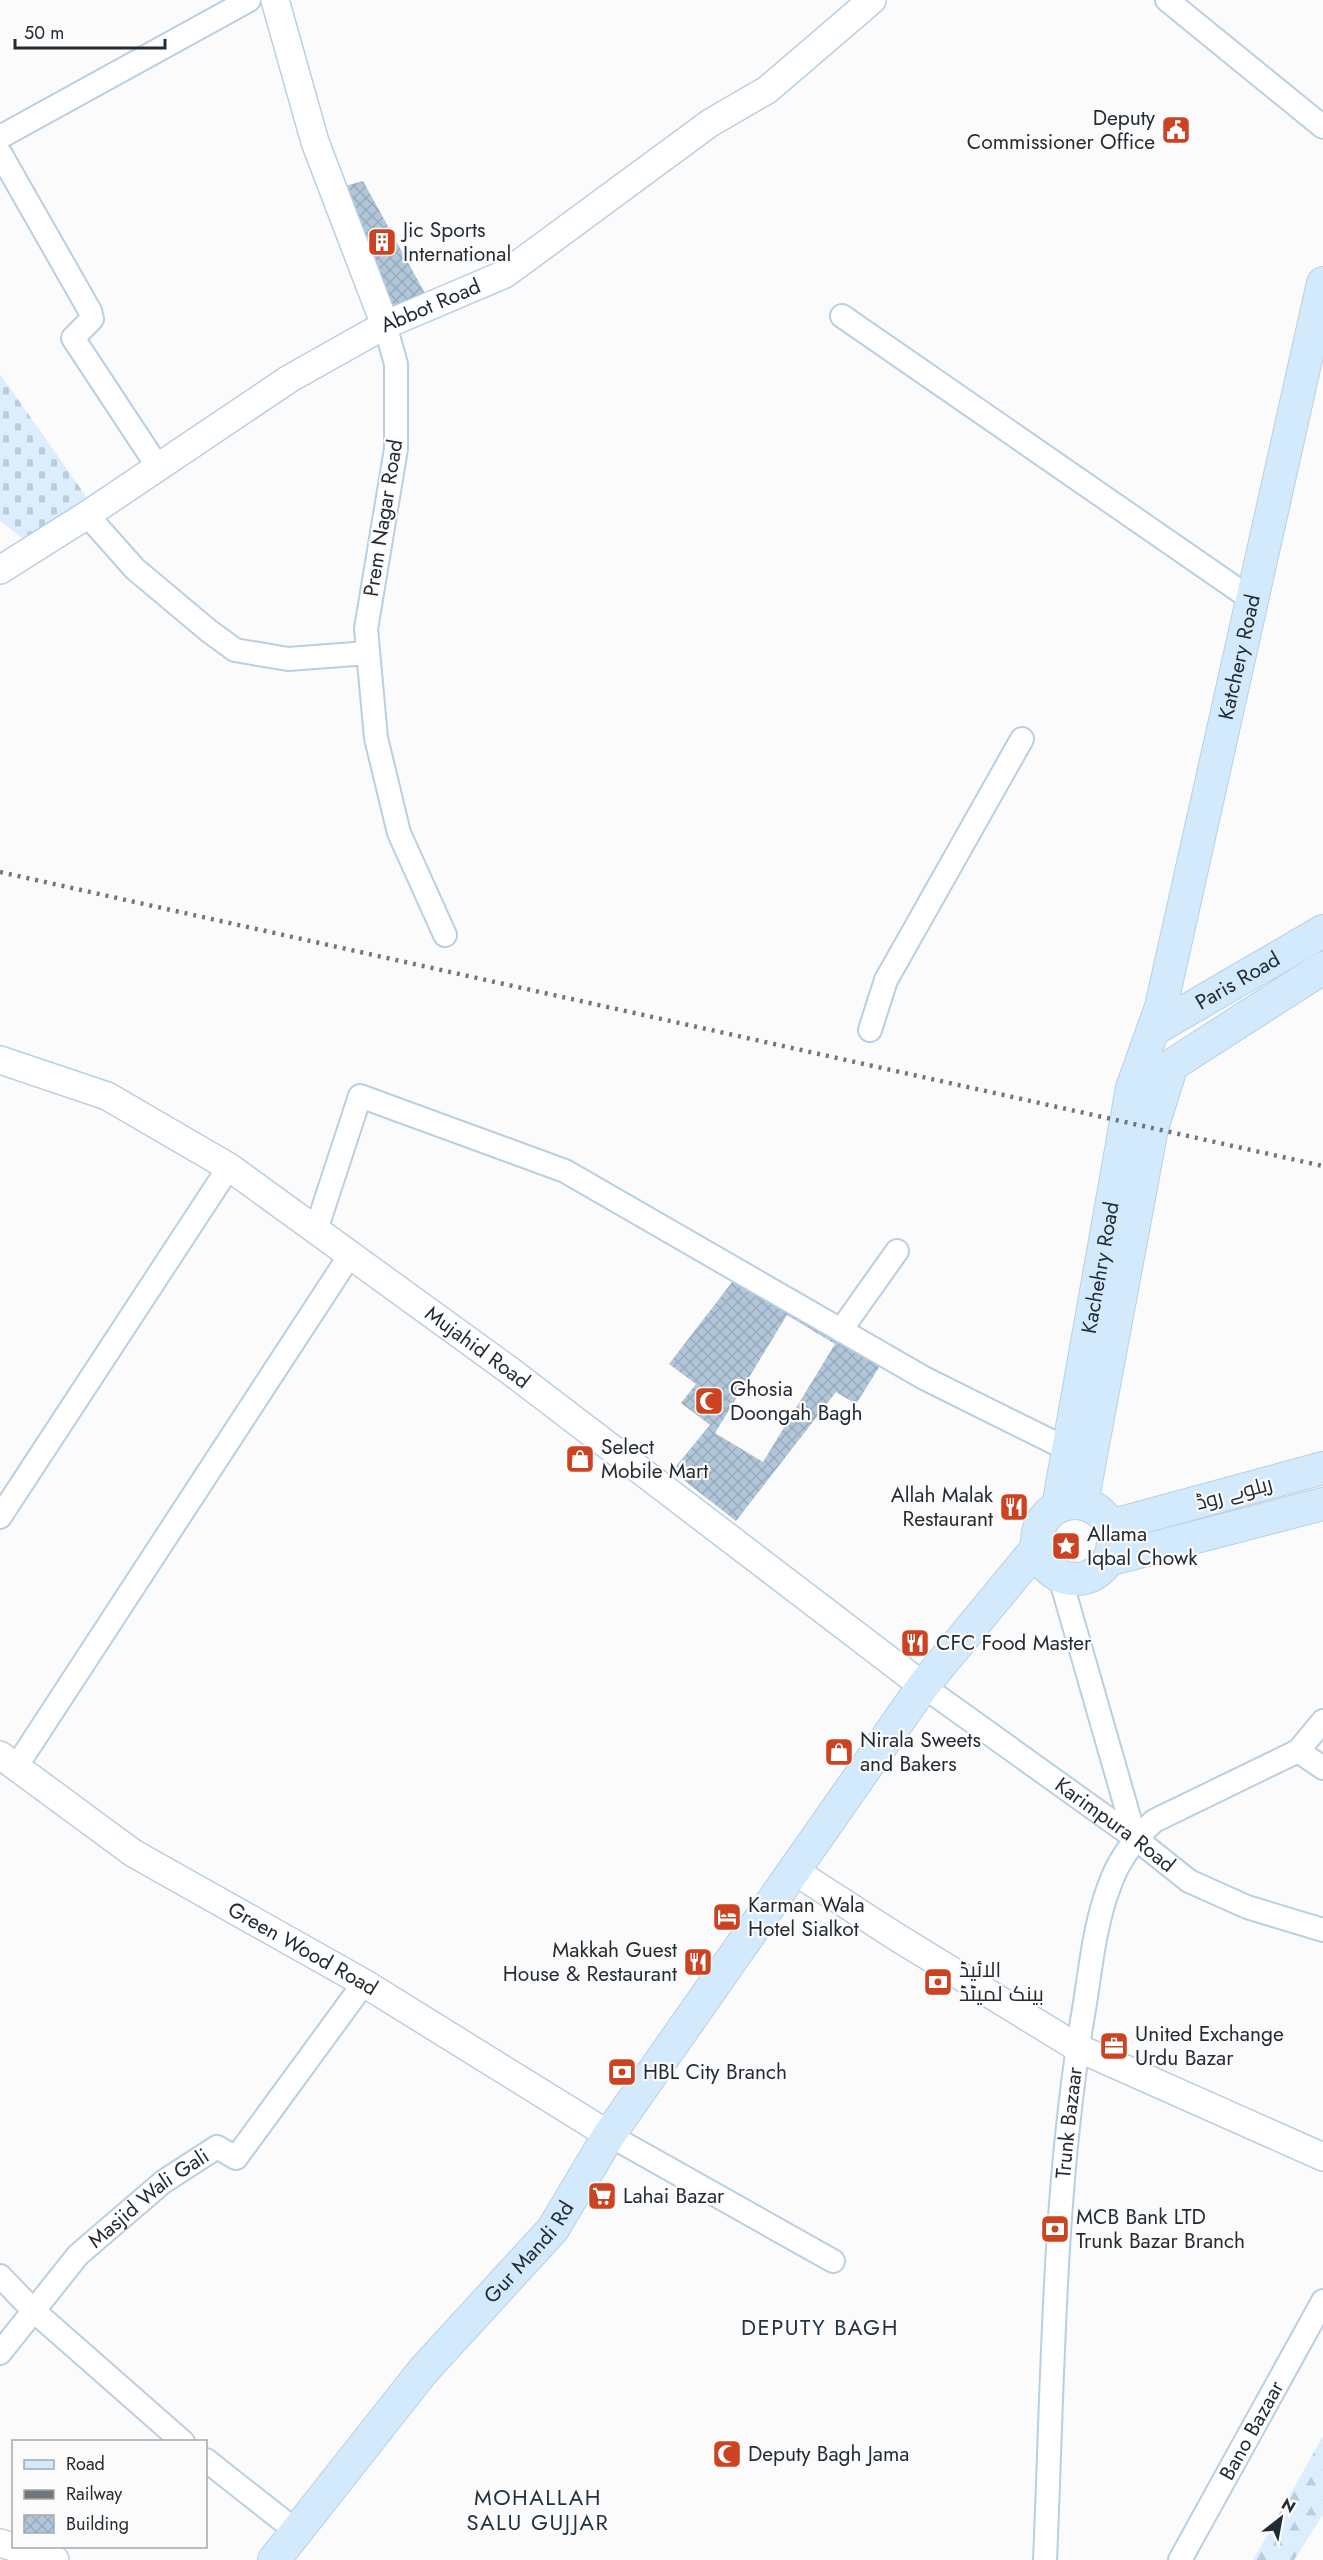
<svg xmlns="http://www.w3.org/2000/svg" width="1323" height="2560" font-family="Jost,Cairo,sans-serif">
<defs>
<pattern id="forest-firs" width="22" height="20" patternUnits="userSpaceOnUse" patternTransform="scale(1.5)"><rect width="22" height="20" fill="#dceefe"/><path d="M5 1l3.5 6h-7zM16 11l3.5 6h-7z" fill="#bdccda"/></pattern>
<pattern id="cemetery-stones" width="16" height="16" patternUnits="userSpaceOnUse" patternTransform="scale(1.5)"><rect width="16" height="16" fill="#dceefe"/><path d="M2 7V4a2 2 0 0 1 4 0v3zM10 15v-3a2 2 0 0 1 4 0v3z" fill="#bdccda"/></pattern>
<pattern id="building-cross-hatch" width="8" height="8" patternUnits="userSpaceOnUse" patternTransform="scale(1.5)"><rect width="8" height="8" fill="#b1c6d9"/><path d="M0 0l8 8M0 8l8-8" fill="none" stroke="#98aabb"/></pattern>
</defs>
<rect width="100%" height="100%" fill="#fbfbfb"/>
<polygon fill="url(#forest-firs)" points="1323,2436 1323,2515 1294,2560 1253,2560"/>
<polygon fill="url(#cemetery-stones)" points="0,374 95,509 35,548 0,521"/>
<g fill="url(#building-cross-hatch)" fill-rule="evenodd">
<polygon points="363,181 427,297 392,309 345,186"/>
<path d="M736,1277L883,1361L856,1404L836,1392L736,1521L672,1471L710,1425L681,1403L696,1384L669,1364ZM787,1315L835,1344L763,1462L715,1433Z"/>
</g>
<g fill="none" stroke-linecap="round" stroke-linejoin="round">
<g stroke="#b9cfe2" stroke-width="26">
<g id="minor">
<polyline points="1167,0 1323,127"/>
<polyline points="0,137 249,0"/>
<polyline points="0,153 90,311 92,319 73,338 158,467"/>
<polyline points="842,316 1254,601"/>
<polyline points="385,325 396,364 396,449 366,629 376,738 399,833 445,935"/>
<polyline points="87,515 135,569 209,631 235,650 288,659 368,653"/>
<polyline points="870,1030 886,980 1022,739"/>
<polyline points="316,1230 360,1096 565,1171 924,1378 1067,1449"/>
<polyline points="841,1330 897,1251"/>
<polyline points="0,1517 229,1167"/>
<polyline points="1060,1577 1135,1838"/>
<path id="s1" d="M923,1686L1135,1838L1189,1881L1247,1907L1323,1930"/>
<polyline points="1298,1751 1323,1768"/>
<polyline points="16,1767 350,1255"/>
<polyline points="609,2135 833,2261"/>
<polyline points="0,2276 34,2311 183,2442"/>
<path id="s2" d="M0,2353L78,2255L163,2182L217,2147L236,2158L364,1983"/>
<polyline points="206,2460 296,2531"/>
<path id="s3" d="M1045,2560C1053,2380 1053,2199 1082,2021C1090,1977 1093,1929 1109,1887C1118,1860 1133,1840 1154,1821L1298,1751L1323,1721"/>
<path id="s4" d="M1180,2560L1323,2301"/>
</g>
</g>
<g stroke="#b9cfe2" stroke-width="30">
<g id="tertiary">
<polyline points="275,0 315,142 385,325"/>
<path id="s5" d="M0,570L87,515L289,379L385,325L505,274L710,123L767,90L872,0"/>
<path id="s6" d="M0,1060L107,1096L229,1167L509,1370L923,1686"/>
<path id="s7" d="M0,1755L133,1853L364,1983L609,2135"/>
<polyline points="793,1870 895,1936 1078,2048 1323,2157"/>
<polyline points="0,2543 55,2560"/>
</g>
</g>
<g stroke="#b9cfe2" stroke-width="34">
<g id="secondary">
<path id="s8" d="M1153,1030L1323,931"/>
<circle cx="1075" cy="1541" r="38"/>
<polyline points="1082,1503 1152,1128 1172,1065 1323,968"/>
<path id="s9" d="M1058,1507L1132,1088L1161,1007L1323,283"/>
<polyline points="1110,1526 1323,1468"/>
<polyline points="1108,1560 1323,1504"/>
<path id="s10" d="M274,2560L423,2371L553,2229L609,2135L923,1686L1037,1548"/>
</g>
</g>
<use href="#minor" stroke="#fff" stroke-width="22"/>
<use href="#tertiary" stroke="#fff" stroke-width="27"/>
<use href="#secondary" stroke="#d3eafd" stroke-width="32"/>
<polyline stroke="#71767b" stroke-width="4.5" stroke-dasharray="3 6" stroke-linecap="butt" points="0,872 1323,1166"/>
</g>
<defs>
<g id="civic-square" transform="scale(1.5)"><rect x="-9" y="-9" width="18" height="18" rx="4" fill="#cd4322" stroke="#fbfbfb"/><path d="M-.6-6.5H3V-4.5H.6V-3L4-1V1h2V6H-6V1h2V-1L-.6-3ZM-1.2 2.5V6h2.4V2.5Z" fill="#fff"/></g>
<g id="building-square" transform="scale(1.5)"><rect x="-9" y="-9" width="18" height="18" rx="4" fill="#cd4322" stroke="#fbfbfb"/><path d="M-4-6H4V6H1V3H-1V6H-4ZM-2.5-4.3h1.7v1.8h-1.7ZM.8-4.3h1.7v1.8H.8ZM-2.5-1h1.7V.8h-1.7ZM.8-1h1.7V.8H.8Z" fill="#fff"/></g>
<g id="mosque-square" transform="scale(1.5)"><rect x="-9" y="-9" width="18" height="18" rx="4" fill="#cd4322" stroke="#fbfbfb"/><path d="M3.5-4.9A6 6 0 1 0 3.5 4.9A5 5 0 1 1 3.5-4.9Z" fill="#fff"/></g>
<g id="shop-square" transform="scale(1.5)"><rect x="-9" y="-9" width="18" height="18" rx="4" fill="#cd4322" stroke="#fbfbfb"/><path d="M-5-2.5h2.3a2.7 3.5 0 0 1 5.4 0H5L5.5 6h-11ZM-1.5-2.5h3a1.5 2.3 0 0 0-3 0Z" fill="#fff"/></g>
<g id="restaurant-square" transform="scale(1.5)"><rect x="-9" y="-9" width="18" height="18" rx="4" fill="#cd4322" stroke="#fbfbfb"/><path d="M-5-6h1v4h1v-4h1v4h1v-4h1v5L-1.5 .5V6h-2V.5L-5-1ZM5-6V6H3V1.5H1.5Q1.5-4 5-6Z" fill="#fff"/></g>
<g id="sight-square" transform="scale(1.5)"><rect x="-9" y="-9" width="18" height="18" rx="4" fill="#cd4322" stroke="#fbfbfb"/><path d="M0-6L1.8-2.2L6-1.7L2.9 1.2L3.7 5.4L0 3.3L-3.7 5.4L-2.9 1.2L-6-1.7L-1.8-2.2Z" fill="#fff"/></g>
<g id="hotel-square" transform="scale(1.5)"><rect x="-9" y="-9" width="18" height="18" rx="4" fill="#cd4322" stroke="#fbfbfb"/><path d="M-6-4.5h1.5V1H6V5H4.5V3h-9V5H-6ZM-4 0a1.8 1.8 0 1 1 3.6 0ZM.5 0V-2.5h3Q6-2.5 6 0Z" fill="#fff"/></g>
<g id="bank-square" transform="scale(1.5)"><rect x="-9" y="-9" width="18" height="18" rx="4" fill="#cd4322" stroke="#fbfbfb"/><path d="M-6-4H6V4H-6ZM0-2.3a2.3 2.3 0 1 0 0 4.6a2.3 2.3 0 1 0 0-4.6Z" fill="#fff"/></g>
<g id="office-square" transform="scale(1.5)"><rect x="-9" y="-9" width="18" height="18" rx="4" fill="#cd4322" stroke="#fbfbfb"/><path d="M-6-3h4V-5.5h4V-3h4V5H-6ZM-1-4.5V-3h2v-1.5ZM-6 0V1H6V0Z" fill="#fff"/></g>
<g id="supermarket-square" transform="scale(1.5)"><rect x="-9" y="-9" width="18" height="18" rx="4" fill="#cd4322" stroke="#fbfbfb"/><path d="M-6-5.5h2.5l.6 2H6L4.5 2H-2.5L-4.4-4H-6ZM-1.5 3.2a1.3 1.3 0 1 0 .1 0ZM3 3.2a1.3 1.3 0 1 0 .1 0Z" fill="#fff"/></g>
</defs>
<g fill-rule="evenodd">
<use href="#civic-square" x="1176" y="130"/>
<use href="#building-square" x="382" y="242"/>
<use href="#mosque-square" x="709" y="1401"/>
<use href="#shop-square" x="580" y="1459"/>
<use href="#restaurant-square" x="1014" y="1507"/>
<use href="#sight-square" x="1066" y="1546"/>
<use href="#restaurant-square" x="915" y="1643"/>
<use href="#shop-square" x="839" y="1752"/>
<use href="#hotel-square" x="727" y="1917"/>
<use href="#restaurant-square" x="698" y="1962"/>
<use href="#bank-square" x="938" y="1982"/>
<use href="#office-square" x="1114" y="2046"/>
<use href="#bank-square" x="622" y="2072"/>
<use href="#supermarket-square" x="602" y="2196"/>
<use href="#bank-square" x="1055" y="2229"/>
<use href="#mosque-square" x="727" y="2454"/>
</g>
<g text-anchor="middle" dominant-baseline="central" stroke-width="4.5" stroke-linejoin="round" paint-order="stroke">
<g font-size="21" fill="#242c33" stroke="#fbfbfb" text-anchor="start">
<text x="1155" y="118" text-anchor="end">Deputy<tspan x="1155" dy="24">Commissioner Office</tspan></text>
<text x="403" y="230">Jic Sports<tspan x="403" dy="24">International</tspan></text>
<text x="730" y="1389">Ghosia<tspan x="730" dy="24">Doongah Bagh</tspan></text>
<text x="601" y="1447">Select<tspan x="601" dy="24">Mobile Mart</tspan></text>
<text x="993" y="1495" text-anchor="end">Allah Malak<tspan x="993" dy="24">Restaurant</tspan></text>
<text x="1087" y="1534">Allama<tspan x="1087" dy="24">Iqbal Chowk</tspan></text>
<text x="936" y="1643">CFC Food Master</text>
<text x="860" y="1740">Nirala Sweets<tspan x="860" dy="24">and Bakers</tspan></text>
<text x="748" y="1905">Karman Wala<tspan x="748" dy="24">Hotel Sialkot</tspan></text>
<text x="677" y="1950" text-anchor="end">Makkah Guest<tspan x="677" dy="24">House &amp; Restaurant</tspan></text>
<text x="959" y="1970">الائیڈ<tspan x="959" dy="24">بینک لمیٹڈ</tspan></text>
<text x="1135" y="2034">United Exchange<tspan x="1135" dy="24">Urdu Bazar</tspan></text>
<text x="643" y="2072">HBL City Branch</text>
<text x="623" y="2196">Lahai Bazar</text>
<text x="1076" y="2217">MCB Bank LTD<tspan x="1076" dy="24">Trunk Bazar Branch</tspan></text>
<text x="748" y="2454">Deputy Bagh Jama</text>
</g>
<g font-size="21" fill="#242c33" stroke="#fbfbfb">
<text stroke="none"><textPath href="#s5" startOffset="506">Abbot Road</textPath></text>
<text transform="translate(383 518) rotate(-81)">Prem Nagar Road</text>
<text stroke="none"><textPath href="#s9" startOffset="870">Katchery Road</textPath></text>
<text stroke="none"><textPath href="#s8" startOffset="98">Paris Road</textPath></text>
<text stroke="none"><textPath href="#s9" startOffset="243">Kachehry Road</textPath></text>
<text stroke="none"><textPath href="#s6" startOffset="561">Mujahid Road</textPath></text>
<text transform="translate(1234 1493) rotate(-15)">ریلوے روڈ</text>
<text stroke="none"><textPath href="#s1" startOffset="237">Karimpura Road</textPath></text>
<text stroke="none"><textPath href="#s7" startOffset="360">Green Wood Road</textPath></text>
<text stroke="none"><textPath href="#s3" startOffset="438">Trunk Bazaar</textPath></text>
<text stroke="none"><textPath href="#s2" startOffset="216">Masjid Wali Gali</textPath></text>
<text stroke="none"><textPath href="#s10" startOffset="400">Gur Mandi Rd</textPath></text>
<text stroke="none"><textPath href="#s4" startOffset="148">Bano Bazaar</textPath></text>
</g>
<g font-size="22" letter-spacing="1.5" fill="#213342" stroke="#fbfbfb">
<text x="820" y="2327">DEPUTY BAGH</text>
<text x="538" y="2497">MOHALLAH<tspan x="538" dy="25">SALU GUJJAR</tspan></text>
</g>
</g>
<rect x="12" y="2440" width="195" height="108" fill="#fbfbfb" stroke="#a5a8ab" stroke-width="1.5"/>
<rect x="24" y="2460" width="30" height="9" fill="#d3eafd" stroke="#a5a8ab" stroke-width="1.5"/>
<text x="66" y="2470" font-size="18" fill="#242c33">Road</text>
<rect x="24" y="2490" width="30" height="9" fill="#71767b" stroke="#a5a8ab" stroke-width="1.5"/>
<text x="66" y="2500" font-size="18" fill="#242c33">Railway</text>
<rect x="24" y="2515" width="30" height="18" fill="url(#building-cross-hatch)" stroke="#a5a8ab" stroke-width="1.5"/>
<text x="66" y="2530" font-size="18" fill="#242c33">Building</text>
<g transform="translate(1281 2518) rotate(31)" stroke="#fbfbfb" stroke-width="4.5" paint-order="stroke">
<path d="M0-4.5L10 22L0 15L-10 22Z" fill="#242c33"/>
<text y="-9" font-size="16" font-weight="bold" text-anchor="middle" fill="#242c33">N</text>
</g>
<path d="M15 39v9h150v-9" fill="none" stroke="#242c33" stroke-width="3"/>
<text x="24" y="39" font-size="18" fill="#242c33" stroke="#fbfbfb" stroke-width="4.5" paint-order="stroke">50 m</text>
</svg>
